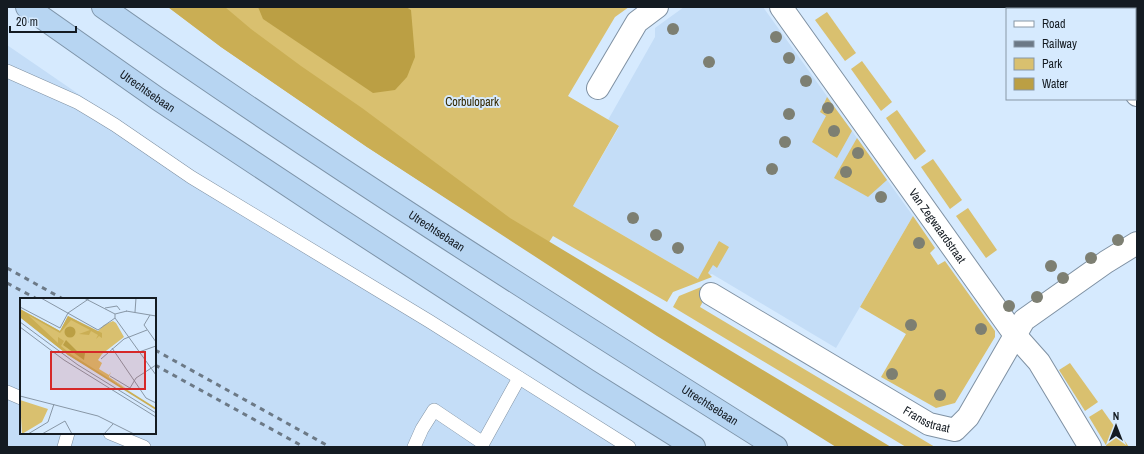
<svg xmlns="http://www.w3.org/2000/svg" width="1144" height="454" font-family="'Archivo Narrow',sans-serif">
<rect width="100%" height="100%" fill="#d6eafe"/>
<g fill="#c4ddf7" fill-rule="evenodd">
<polygon points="684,7 763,7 913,216 836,348 712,274 698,279 573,206 619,127 608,120 655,37 655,28"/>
<path d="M7,45L176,161L546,389L637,447H7ZM21,299H155V433H21Z"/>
</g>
<g fill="#d9c06f">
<polygon points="168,7 629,7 615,17 568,96 619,126 573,206 698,279 719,241 729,247 717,268 713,265 708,273 712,277 673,292 667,302 553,236 539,258 367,147 221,47"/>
<polygon points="827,12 856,53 845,61 815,20"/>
<polygon points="862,61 892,102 881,111 851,69"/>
<polygon points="827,97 852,131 837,158 812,142 826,116 820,112"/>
<polygon points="897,110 926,151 915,160 886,118"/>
<polygon points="857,138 887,180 868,197 834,178"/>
<polygon points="933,159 962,200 950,209 921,167"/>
<polygon points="968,208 997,250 986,258 956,216"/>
<polygon points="913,216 935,248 930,253 938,265 945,261 995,331 995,337 955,403 936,408 881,377 906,334 860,307"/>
<polygon points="711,283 712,284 700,307 935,447 906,447 673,307 679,296"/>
<polygon points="1070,363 1098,402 1085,411 1059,370"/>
<polygon points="1102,409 1129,447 1107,447 1089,417"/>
</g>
<polygon fill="#caae54" points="168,7 225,7 251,29 301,66 362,108 510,218 891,447 836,447 657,336 367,147 221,47"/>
<polygon fill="#bb9f44" points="258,7 406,7 411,10 415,57 407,77 395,90 373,93 263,19"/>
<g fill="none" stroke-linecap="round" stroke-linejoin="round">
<g stroke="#7f91a3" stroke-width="14">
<g id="service">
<polyline points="7,71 77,102 97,114 115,125 191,177 429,321 629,447"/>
<polyline points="7,392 21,398"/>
<polyline points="110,433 144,447"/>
<polyline points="64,447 68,433"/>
<polyline points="414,447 422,429 434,410 483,443 519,378"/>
</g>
</g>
<g stroke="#7f91a3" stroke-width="24">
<g id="minor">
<path id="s1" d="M781,7L1015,335L1039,362L1090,447"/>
<polyline points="1075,7 1076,9"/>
<polyline points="598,88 637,22 657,7"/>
<polyline points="1135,92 1137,95"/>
<path id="s2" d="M711,294L929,424L955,430L968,417L1024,320L1106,262L1137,243"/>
</g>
</g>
<g stroke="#7e94a9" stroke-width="24">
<g id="motorway">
<path id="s3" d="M27,7L158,99L330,213L587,380L694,447"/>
<path id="s4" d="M103,7C322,161 549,304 776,447"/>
</g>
</g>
<use href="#service" stroke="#fff" stroke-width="13"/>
<use href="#minor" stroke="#fff" stroke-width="22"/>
<use href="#motorway" stroke="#b7d5f2" stroke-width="22"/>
<g stroke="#6c7986" stroke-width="3" stroke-dasharray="5 5" stroke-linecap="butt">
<polyline points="7,268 63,299"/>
<polyline points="7,283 37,299"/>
<polyline points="155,350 330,447"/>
<polyline points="155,365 304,447"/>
</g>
</g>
<g fill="#7d7f72">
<circle cx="673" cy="29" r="6"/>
<circle cx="776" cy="37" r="6"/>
<circle cx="789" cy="58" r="6"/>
<circle cx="709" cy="62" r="6"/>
<circle cx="806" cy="81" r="6"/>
<circle cx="828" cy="108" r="6"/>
<circle cx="789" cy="114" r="6"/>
<circle cx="834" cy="131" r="6"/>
<circle cx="785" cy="142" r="6"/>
<circle cx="858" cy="153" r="6"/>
<circle cx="772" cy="169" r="6"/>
<circle cx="846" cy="172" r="6"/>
<circle cx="881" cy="197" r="6"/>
<circle cx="633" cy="218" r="6"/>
<circle cx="656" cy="235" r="6"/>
<circle cx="1118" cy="240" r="6"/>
<circle cx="919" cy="243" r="6"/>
<circle cx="678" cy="248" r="6"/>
<circle cx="1091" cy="258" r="6"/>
<circle cx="1051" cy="266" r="6"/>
<circle cx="1063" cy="278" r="6"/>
<circle cx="1037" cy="297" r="6"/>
<circle cx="1009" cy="306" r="6"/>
<circle cx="911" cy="325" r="6"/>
<circle cx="981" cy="329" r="6"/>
<circle cx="892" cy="374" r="6"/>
<circle cx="940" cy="395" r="6"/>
</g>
<g text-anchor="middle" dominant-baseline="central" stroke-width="4" stroke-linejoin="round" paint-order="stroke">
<g font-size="12" fill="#141b22" stroke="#d6eafe">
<text stroke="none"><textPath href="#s3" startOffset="147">Utrechtsebaan</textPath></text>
<text stroke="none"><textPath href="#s1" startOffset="269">Van Zegwaardstraat</textPath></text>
<text stroke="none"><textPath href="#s4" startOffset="402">Utrechtsebaan</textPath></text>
<text stroke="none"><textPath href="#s4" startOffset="726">Utrechtsebaan</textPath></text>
<text stroke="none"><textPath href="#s2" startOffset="250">Fransstraat</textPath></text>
</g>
<g font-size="12" fill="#342800" stroke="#d6eafe">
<text x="472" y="102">Corbulopark</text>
</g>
</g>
<g transform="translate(20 298)">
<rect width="136" height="136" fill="#d6eafe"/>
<path d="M0,11L40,33L48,18L77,34L84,27L93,23L96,25L104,39L82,56L78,62L82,65L79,71L89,77L91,74L89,79L110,93L48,57L1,20ZM0,102L28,111L22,124L2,136Z" fill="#d9c06f"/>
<path d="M0,11L40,33L48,18L82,35V40L79,38L76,41L78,37L71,33L69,37L59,36L70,32L51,22L40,35L8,17L38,45V39L44,43L41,48L52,57L136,110V112L48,57L1,20Z" fill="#caae54"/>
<path d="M44.5 34a5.5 5.5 0 1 1 11 0a5.5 5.5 0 1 1-11 0ZM46,42L57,53L65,55L64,62L43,47Z" fill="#bb9f44"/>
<path fill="none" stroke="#8897a6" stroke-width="1" d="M21,0L78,32L95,20M64,0L95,16L107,13M0,9L40,30L48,15L70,0M85,10L97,8L100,12M106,13L136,18M115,14L116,0M95,16V20L136,77M130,17L124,27L136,44M0,24L58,67L136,115M0,29L44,62L136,119M92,50L126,100L136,105M119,54L136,48M81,61L104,41L127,32M90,78L110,90L116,80L136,67M0,98L78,118L114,136M8,136L28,124L34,106M22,136L45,123L52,136M84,136L93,126"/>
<path fill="#d62828" fill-opacity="0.15" stroke="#d62828" stroke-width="2" d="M31,54H125V91H31Z"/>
<rect width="136" height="136" fill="none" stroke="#141b22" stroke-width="2"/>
</g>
<rect width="1144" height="454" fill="none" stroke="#141b22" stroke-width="16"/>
<rect x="1006" y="8" width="130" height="92" fill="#d6eafe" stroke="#8897a6"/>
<rect x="1014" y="21" width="20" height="6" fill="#ffffff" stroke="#8897a6"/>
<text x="1042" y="28" font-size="12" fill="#141b22">Road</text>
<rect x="1014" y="41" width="20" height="6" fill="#6c7986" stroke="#8897a6"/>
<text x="1042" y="48" font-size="12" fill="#141b22">Railway</text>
<rect x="1014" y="58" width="20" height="12" fill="#d9c06f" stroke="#8897a6"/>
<text x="1042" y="68" font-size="12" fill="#141b22">Park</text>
<rect x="1014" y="78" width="20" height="12" fill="#bb9f44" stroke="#8897a6"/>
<text x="1042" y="88" font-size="12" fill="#141b22">Water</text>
<g transform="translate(1116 426)" stroke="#d6eafe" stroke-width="3" paint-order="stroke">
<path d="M0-3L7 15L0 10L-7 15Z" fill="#141b22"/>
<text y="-6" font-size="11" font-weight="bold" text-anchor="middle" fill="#141b22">N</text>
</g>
<path d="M10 26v6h66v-6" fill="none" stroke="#141b22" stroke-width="2"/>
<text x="16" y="26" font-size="12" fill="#141b22" stroke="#d6eafe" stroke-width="3" paint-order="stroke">20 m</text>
</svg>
